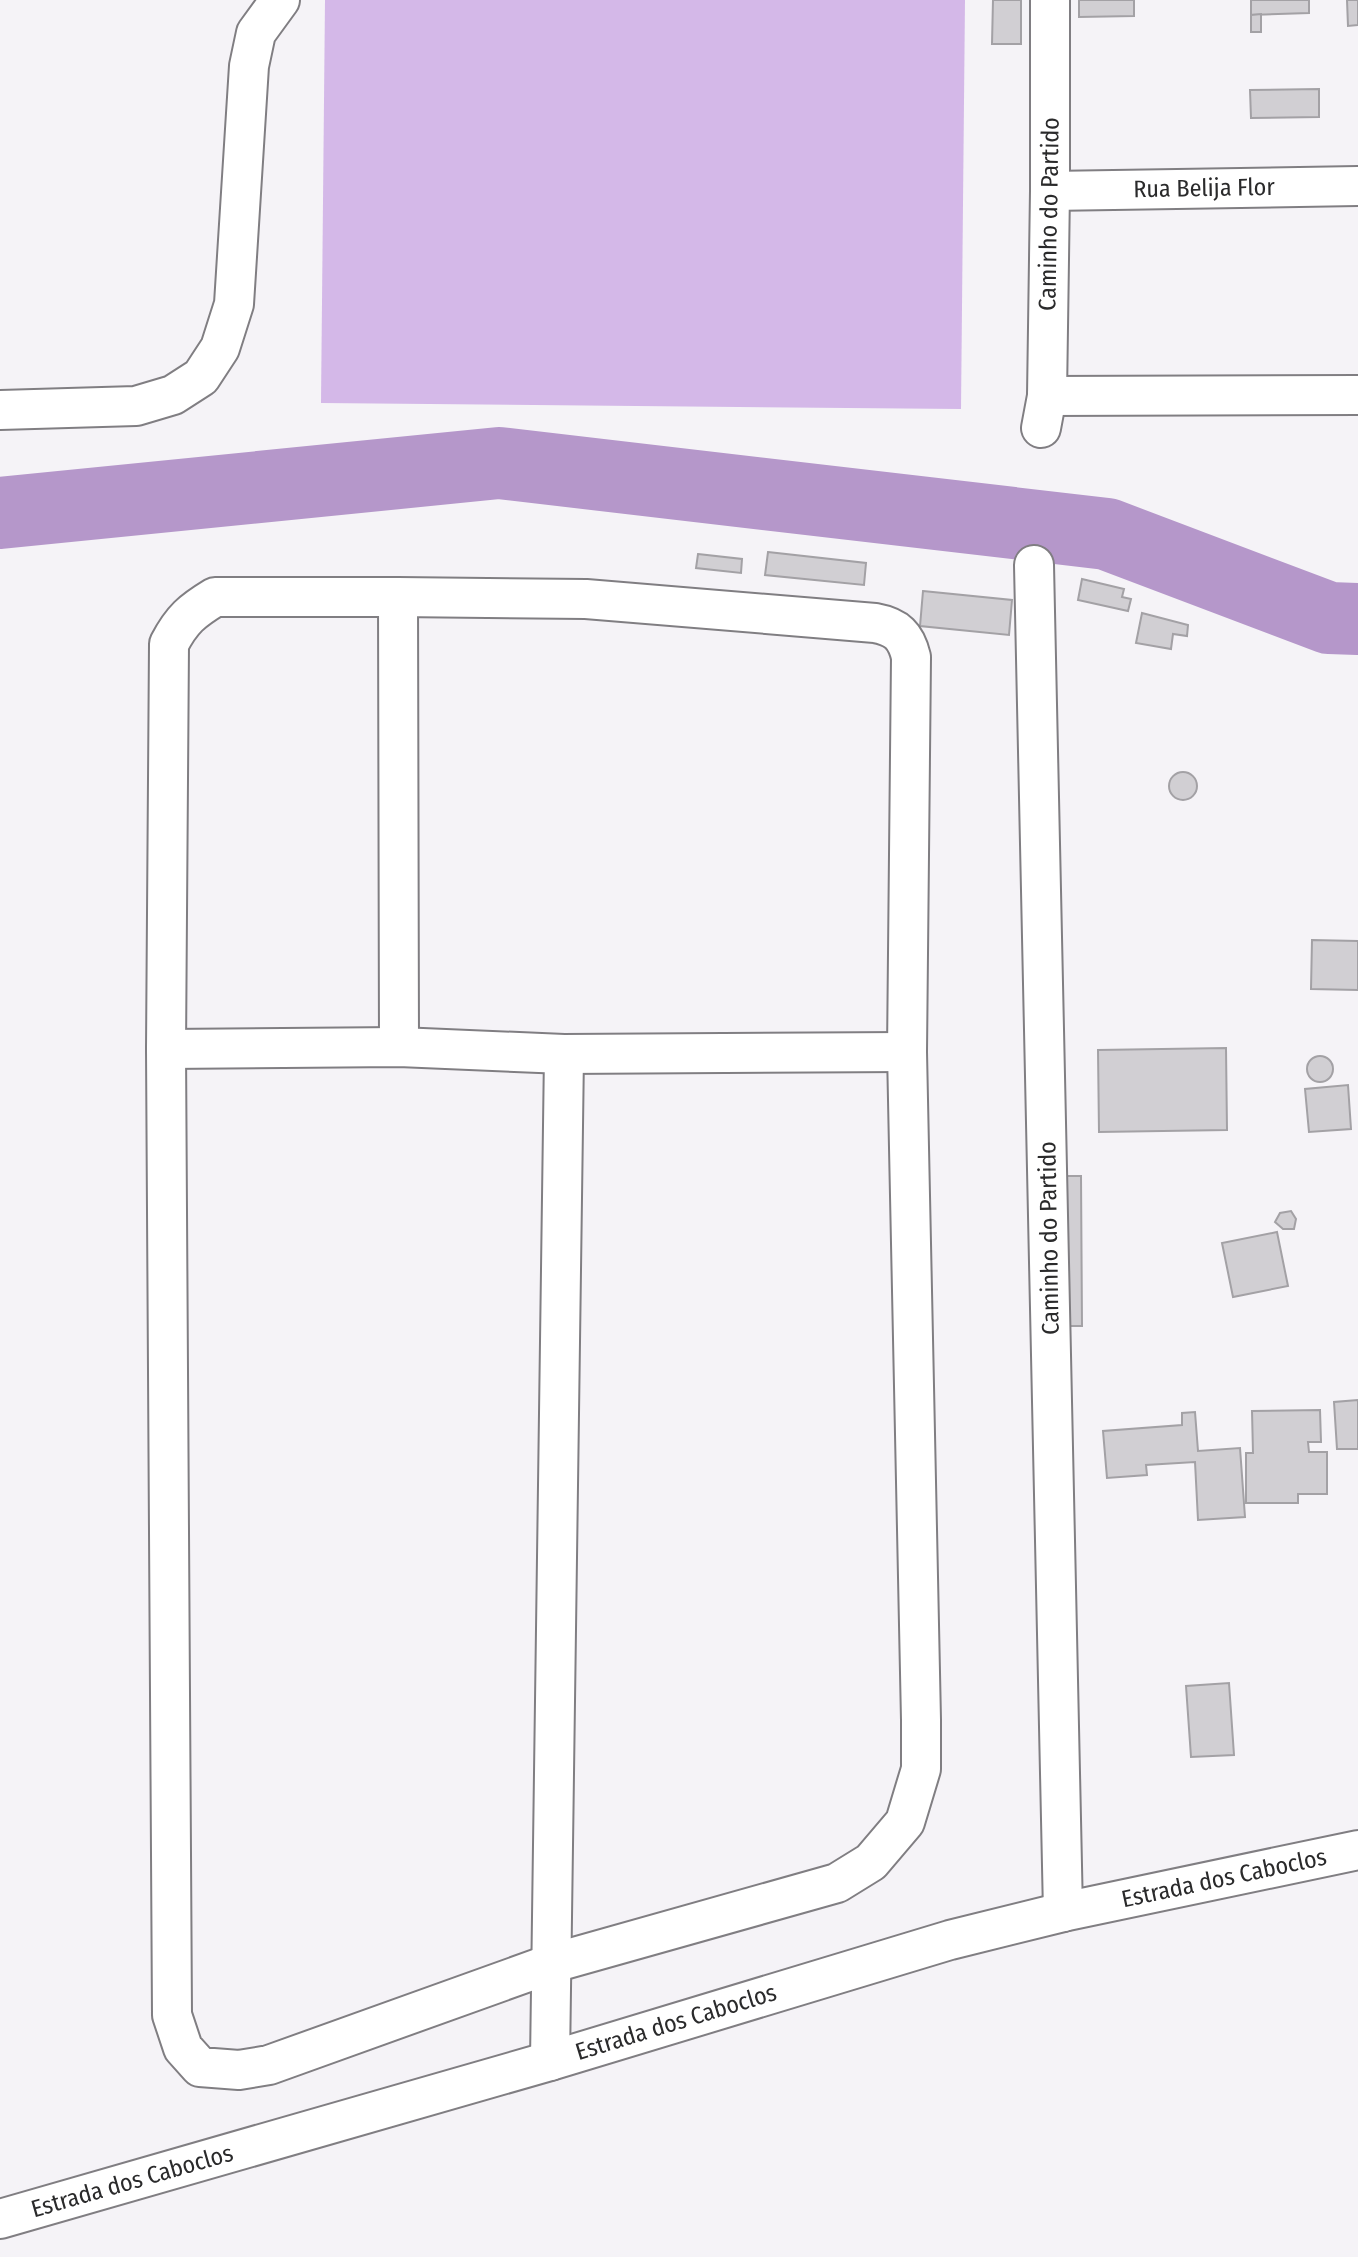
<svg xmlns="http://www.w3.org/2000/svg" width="1358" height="2257" font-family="'Fira Sans Condensed',sans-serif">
<rect width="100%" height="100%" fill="#f5f3f7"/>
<polygon fill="#d4b8e8" points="325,0 965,0 961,409 321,403"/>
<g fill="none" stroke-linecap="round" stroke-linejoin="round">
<polyline stroke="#b597ca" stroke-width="72" points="0,513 499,463 1107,534 1329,618 1358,619"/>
</g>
<g fill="#d1cfd3" stroke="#a3a1a5" stroke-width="2">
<polygon points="993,0 1021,0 1021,44 992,44"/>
<polygon points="1079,0 1134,0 1134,16 1079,17"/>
<polygon points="1251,0 1309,0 1309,13 1251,15"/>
<polygon points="1347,0 1358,0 1358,25 1348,26"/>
<polygon points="1261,14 1261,32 1251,32 1251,15"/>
<polygon points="1319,89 1319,117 1251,118 1250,90"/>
<polygon points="768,552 866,563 864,585 765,575"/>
<polygon points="698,554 742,559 741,573 696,568"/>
<polygon points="1082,579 1124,589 1122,597 1131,599 1128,611 1078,600"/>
<polygon points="923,591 1012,600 1009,635 920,626"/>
<polygon points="1142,613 1188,625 1187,636 1173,634 1171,649 1136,643"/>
<circle cx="1183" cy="786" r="14"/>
<polygon points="1312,940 1358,941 1358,990 1311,989"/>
<polygon points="1226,1048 1227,1130 1099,1132 1098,1050"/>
<circle cx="1320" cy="1069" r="13"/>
<polygon points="1348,1085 1351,1129 1309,1132 1305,1089"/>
<polygon points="1060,1176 1081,1176 1082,1326 1060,1326"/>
<polygon points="1291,1211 1296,1219 1294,1229 1283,1229 1275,1222 1280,1213"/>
<polygon points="1277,1232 1288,1286 1233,1297 1222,1243"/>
<polygon points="1358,1400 1358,1449 1337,1449 1334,1402"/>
<polygon points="1320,1410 1321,1442 1308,1442 1309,1452 1327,1452 1327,1494 1298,1494 1298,1503 1246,1503 1246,1453 1253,1453 1252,1411"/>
<polygon points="1195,1412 1198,1451 1240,1448 1245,1517 1198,1520 1195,1462 1146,1465 1147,1475 1107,1478 1103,1431 1182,1425 1182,1413"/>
<polygon points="1229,1683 1234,1755 1191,1757 1186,1686"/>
</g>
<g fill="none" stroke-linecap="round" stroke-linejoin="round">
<g stroke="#807e82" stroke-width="42">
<g id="minor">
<polyline points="1050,191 1358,186"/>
<polyline points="1047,396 1358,395"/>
<polyline points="0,410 136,406 173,395 201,377 220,348 234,304 249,66 256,33 280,0"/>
<polyline points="1041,428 1047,396 1050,191 1050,0"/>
<polyline points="1034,565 1063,1912"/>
<path d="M398,597L586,599L875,623C897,627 906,636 911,657L907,1052L921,1720V1769L905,1822L871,1862L837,1883L553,1963L269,2065L239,2070L200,2067L183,2048L172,2015L166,1049L169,644C182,619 192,611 215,597H398L399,1047"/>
<polyline points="166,1049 399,1047 564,1054 907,1052"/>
<polyline points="550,2061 564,1054"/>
<polyline points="0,2219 550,2061 950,1940 1063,1912 1358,1850"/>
</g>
</g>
<use href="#minor" stroke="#fff" stroke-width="38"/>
</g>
<g text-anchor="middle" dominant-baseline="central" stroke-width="6" stroke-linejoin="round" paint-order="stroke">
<g font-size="24" fill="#2a2a2b" stroke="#fff">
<text transform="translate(1204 188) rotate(-1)">Rua Belija Flor</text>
<text transform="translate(1049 214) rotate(-89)">Caminho do Partido</text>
<text transform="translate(1049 1238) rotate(-91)">Caminho do Partido</text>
<text transform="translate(1224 1878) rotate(-12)">Estrada dos Caboclos</text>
<text transform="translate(676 2022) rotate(-17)">Estrada dos Caboclos</text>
<text transform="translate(132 2181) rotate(-16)">Estrada dos Caboclos</text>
</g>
</g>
</svg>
